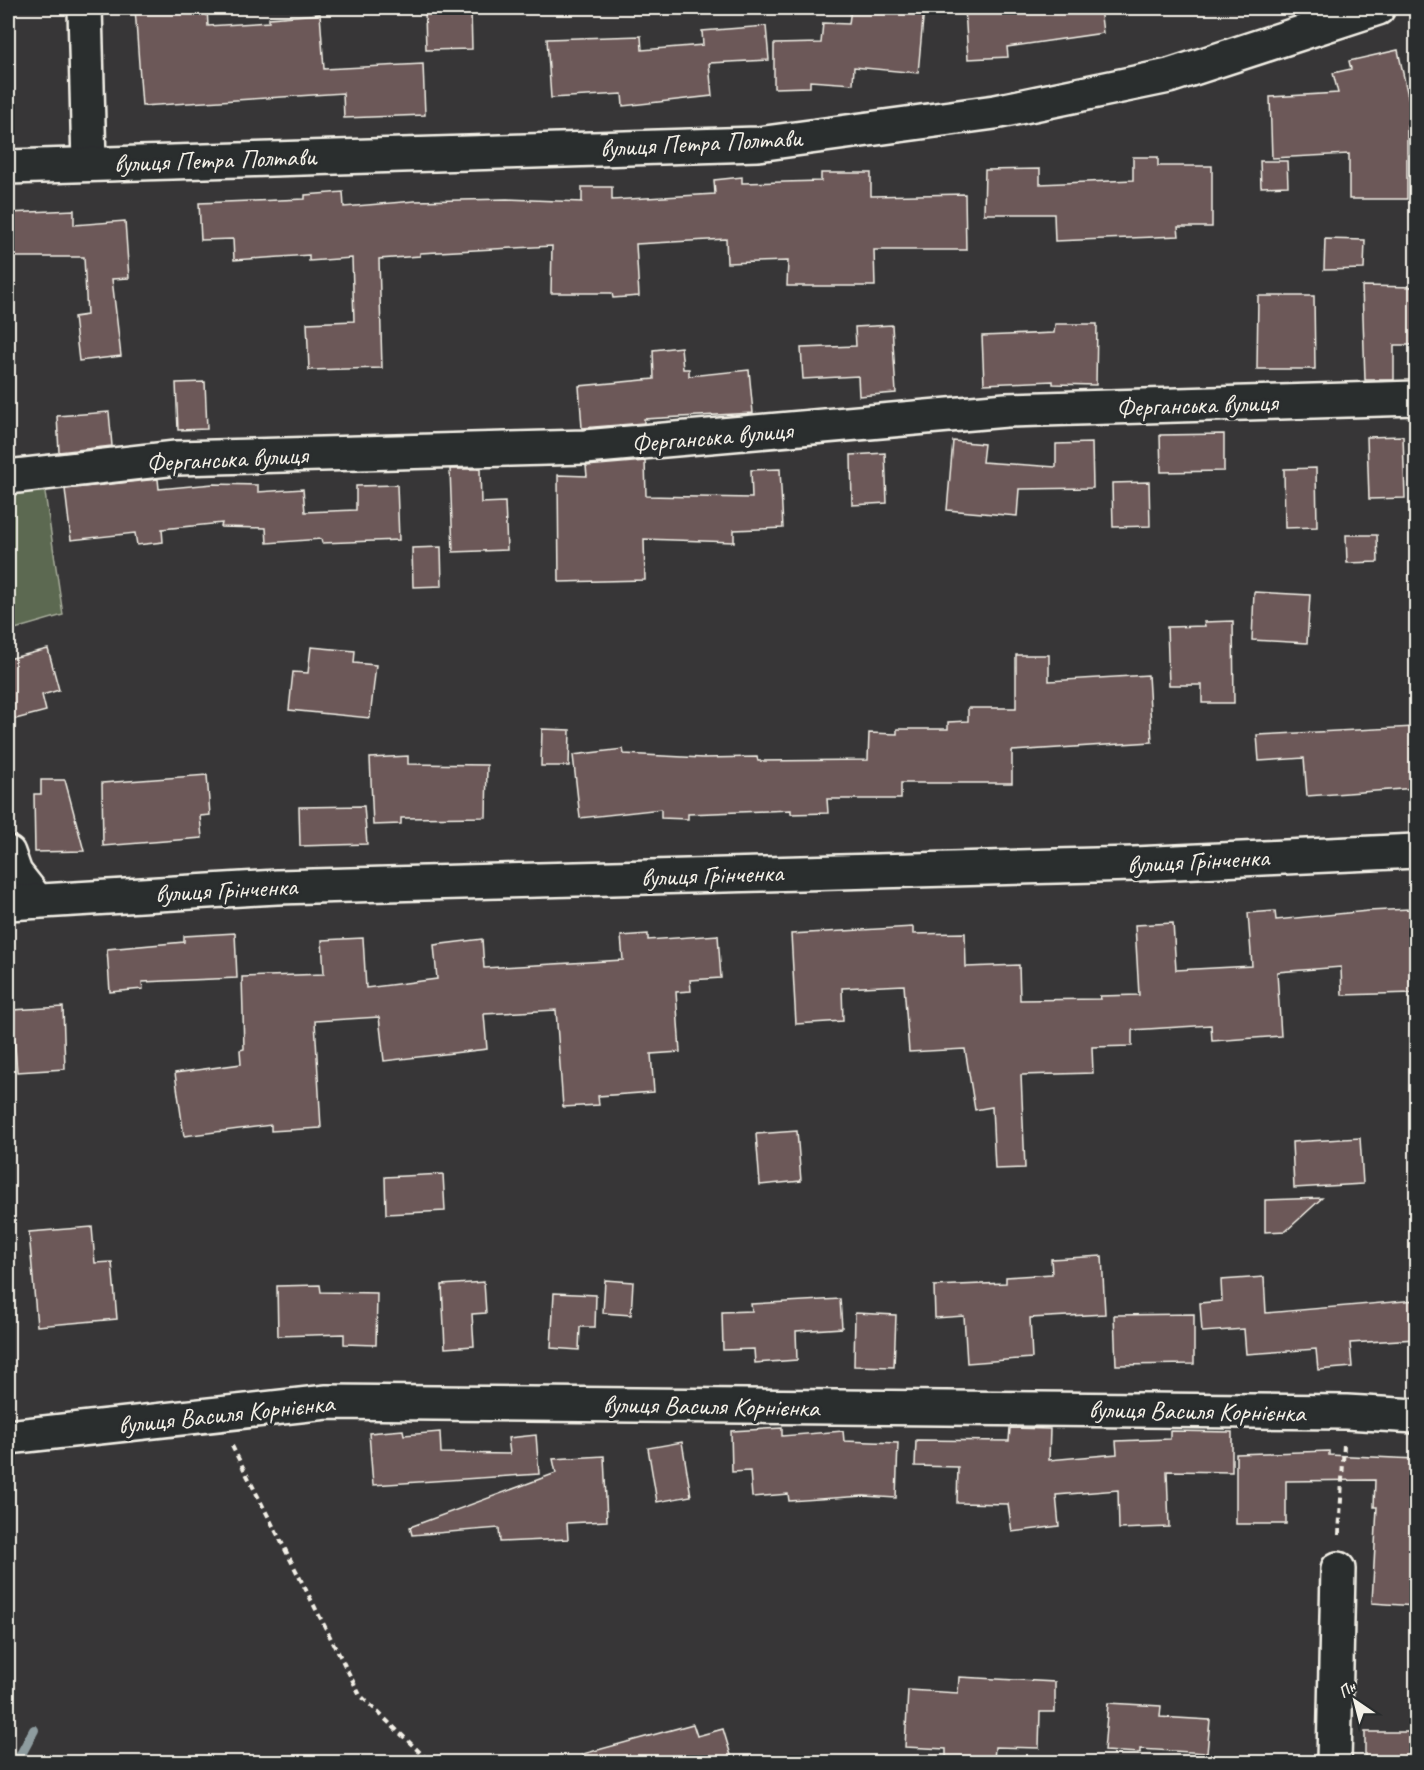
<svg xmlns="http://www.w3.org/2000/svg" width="1424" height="1770" font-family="Caveat,sans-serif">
<rect width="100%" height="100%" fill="#373637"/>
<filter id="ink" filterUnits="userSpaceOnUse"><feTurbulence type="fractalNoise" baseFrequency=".0167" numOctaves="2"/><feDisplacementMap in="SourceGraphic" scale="12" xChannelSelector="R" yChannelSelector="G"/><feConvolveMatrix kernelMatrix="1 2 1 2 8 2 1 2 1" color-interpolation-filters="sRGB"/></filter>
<g filter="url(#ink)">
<polygon fill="#5c6951" stroke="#a8ad9c" stroke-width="1.5" points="44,486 63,615 8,631 8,493"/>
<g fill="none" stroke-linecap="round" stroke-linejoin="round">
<polyline stroke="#8e9c9f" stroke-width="10" points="17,1762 34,1730"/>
</g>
<g fill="#6c5959" stroke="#f4f1e8" stroke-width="1.5">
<polygon points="135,8 207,8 208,26 269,22 269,18 320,14 324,69 423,64 425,115 344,118 343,93 142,106"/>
<polygon points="851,8 924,8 918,73 854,67 853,84 810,81 810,87 774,88 774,44 821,43 823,23 849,24"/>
<polygon points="965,8 1100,8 1103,33 1007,47 1008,57 968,59"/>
<polygon points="471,11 472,49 426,50 425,12"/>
<polygon points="766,26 769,60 709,63 712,96 623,106 622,94 551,98 547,39 641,36 642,50 703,45 702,31"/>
<polygon points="1398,50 1414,124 1407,126 1407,199 1349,199 1349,154 1272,158 1270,97 1338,93 1333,73 1351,69 1349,61"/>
<polygon points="1133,157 1158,157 1158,166 1212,166 1212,227 1178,227 1179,236 1055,241 1054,214 984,214 985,170 1040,169 1040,184 1133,180"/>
<polygon points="1260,161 1287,161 1288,186 1261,187"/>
<polygon points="821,173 871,173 871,196 965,194 966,250 874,250 875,286 787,286 788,261 727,263 726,239 636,244 639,296 613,298 612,293 551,293 552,246 420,253 420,256 379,259 382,368 309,370 307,323 354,321 352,258 309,261 309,255 234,260 233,239 201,240 199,203 305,199 305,195 343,192 344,207 415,201 507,199 582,202 582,187 612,187 612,200 715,194 714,180 742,177 742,183 821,181"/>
<polygon points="74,210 74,225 125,221 129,278 112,279 121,356 79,361 74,317 87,315 84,257 8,257 8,213"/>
<polygon points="1325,239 1365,240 1364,269 1324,270"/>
<polygon points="1362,286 1416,287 1416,345 1394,345 1394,380 1365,380"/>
<polygon points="1258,296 1314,296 1315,369 1257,369"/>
<polygon points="1055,324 1097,324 1096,385 1053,384 1053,381 984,384 982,336 1054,333"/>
<polygon points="892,325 896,393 859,396 858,376 803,379 801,348 856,346 855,327"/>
<polygon points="681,347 683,369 689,369 689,376 749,370 753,413 644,419 644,423 582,428 579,386 654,379 653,350"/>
<polygon points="205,382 207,429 178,430 176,383"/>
<polygon points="109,412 112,446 59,452 57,416"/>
<polygon points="1224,434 1224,471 1161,472 1160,435"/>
<polygon points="1403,436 1405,498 1369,499 1367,437"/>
<polygon points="953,441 984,444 982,462 1056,467 1056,444 1092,443 1093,488 1019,489 1017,516 947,510"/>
<polygon points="885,453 887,503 852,505 851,455"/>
<polygon points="645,461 646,496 752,498 751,470 780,469 783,528 734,530 734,542 644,539 645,580 559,582 558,475 587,476 586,466"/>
<polygon points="1316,468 1317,527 1285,528 1284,469"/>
<polygon points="450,469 480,469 481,503 505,502 507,550 453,552"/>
<polygon points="158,479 159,489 213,484 258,485 258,492 303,489 305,512 356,510 356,486 397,485 399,540 322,543 321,539 267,543 266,528 221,527 222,523 162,529 163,542 137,545 135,533 71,540 65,489"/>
<polygon points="1149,482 1150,526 1113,527 1112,483"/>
<polygon points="1346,535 1377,535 1378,562 1347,563"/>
<polygon points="441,547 442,586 413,587 412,548"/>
<polygon points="1254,592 1310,595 1307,643 1252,640"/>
<polygon points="1233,621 1234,703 1202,703 1202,685 1169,685 1167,627 1205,626 1204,622"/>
<polygon points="311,647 355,651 354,663 376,665 370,718 289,710 293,672 308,673"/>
<polygon points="48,649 59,690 42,695 46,711 8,721 8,659"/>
<polygon points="1016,655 1049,655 1049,681 1148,675 1152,742 1012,751 1012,783 901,783 901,799 827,799 828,813 791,814 791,810 688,814 688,819 661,818 661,809 580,818 573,755 623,749 624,754 703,758 757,757 758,761 868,760 869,733 897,734 897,729 948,729 948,722 968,721 968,708 1016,708"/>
<polygon points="1415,727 1416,788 1307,796 1304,758 1259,761 1257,735"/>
<polygon points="542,729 570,730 569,766 541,766"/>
<polygon points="408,756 408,764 487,765 486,817 401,818 401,824 373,825 370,758"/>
<polygon points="207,775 210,815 200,816 202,838 103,846 102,783"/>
<polygon points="41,780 65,780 84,851 35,852 34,794 41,794"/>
<polygon points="364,806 367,844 300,846 299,807"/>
<polygon points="1410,909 1413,993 1342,995 1341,967 1277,972 1281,1036 1212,1041 1211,1025 1132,1030 1132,1046 1092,1047 1093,1073 1021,1075 1025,1168 995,1169 992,1107 975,1110 965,1049 909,1052 904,985 842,988 843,1021 796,1024 791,934 913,927 913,934 965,933 966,967 1019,965 1020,1000 1101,999 1100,996 1139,995 1135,925 1173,923 1176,970 1252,966 1248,913 1275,911 1276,920 1368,911"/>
<polygon points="235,933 237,978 142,982 143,989 110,992 107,949 184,942 184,936"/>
<polygon points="648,934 648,940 718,935 721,978 690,980 691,991 676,992 680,1052 651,1054 654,1092 598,1096 599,1105 563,1107 556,1010 484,1014 487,1049 384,1061 379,1017 315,1021 321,1128 271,1131 271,1125 184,1136 175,1073 241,1064 240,1050 244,1049 242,977 324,974 322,940 363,938 366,988 437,979 434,945 482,939 484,968 623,960 621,936"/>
<polygon points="63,1007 65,1069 17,1072 12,1010"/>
<polygon points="797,1131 801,1181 760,1185 756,1134"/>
<polygon points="1360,1138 1363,1184 1294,1188 1292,1142"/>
<polygon points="443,1174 445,1211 386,1214 385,1177"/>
<polygon points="1322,1198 1286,1231 1265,1232 1265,1200"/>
<polygon points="92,1227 95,1263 112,1262 117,1319 37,1326 29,1232"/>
<polygon points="1102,1256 1105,1314 1030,1318 1032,1358 967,1363 964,1316 935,1318 934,1286 1006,1283 1006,1277 1052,1274 1051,1259"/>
<polygon points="1264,1277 1266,1313 1416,1300 1416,1339 1350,1343 1352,1367 1318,1370 1316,1349 1246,1354 1244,1329 1202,1332 1200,1303 1222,1301 1221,1280"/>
<polygon points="605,1280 633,1282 631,1315 603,1313"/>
<polygon points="484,1282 486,1313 472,1314 474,1346 445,1348 442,1285"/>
<polygon points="320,1285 321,1292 377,1293 376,1345 344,1344 344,1334 278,1336 277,1286"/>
<polygon points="554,1293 596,1295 595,1327 580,1327 579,1350 551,1348"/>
<polygon points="840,1299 842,1328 796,1331 797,1360 755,1363 754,1349 723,1350 722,1312 752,1311 751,1304"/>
<polygon points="855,1313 896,1315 894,1367 854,1366"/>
<polygon points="1194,1314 1194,1364 1116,1365 1114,1315"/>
<polygon points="782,1428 782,1436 843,1431 844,1441 898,1443 896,1498 864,1496 789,1501 788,1494 752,1497 750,1471 732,1472 731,1431"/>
<polygon points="1010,1428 1050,1429 1049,1460 1117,1454 1116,1441 1170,1439 1170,1431 1232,1432 1232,1472 1167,1471 1169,1527 1119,1529 1118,1490 1056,1495 1059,1526 1012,1532 1008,1504 957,1503 958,1467 915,1466 916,1440 1009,1441"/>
<polygon points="403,1430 404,1435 440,1432 441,1453 510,1454 508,1438 536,1435 539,1474 373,1485 369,1433"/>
<polygon points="682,1442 691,1496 657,1502 648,1448"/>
<polygon points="1329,1451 1329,1455 1416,1459 1416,1606 1372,1603 1377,1507 1374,1507 1375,1480 1286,1481 1286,1524 1236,1524 1236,1454"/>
<polygon points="604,1456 607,1521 567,1523 568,1539 500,1542 499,1528 412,1535 410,1527 556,1473 553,1459"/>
<polygon points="959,1677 1055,1682 1055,1712 1040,1712 1039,1748 995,1747 994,1761 946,1758 946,1749 905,1747 908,1690 958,1693"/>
<polygon points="1108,1703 1161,1706 1160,1717 1210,1720 1207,1753 1140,1749 1140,1753 1104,1751"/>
<polygon points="693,1724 697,1736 723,1729 733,1762 584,1762 583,1754"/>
<rect x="1365" y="1732" width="51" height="30"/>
</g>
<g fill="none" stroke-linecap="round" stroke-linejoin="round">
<g stroke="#f4f1e8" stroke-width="38">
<g id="minor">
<polyline points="85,8 89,164"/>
<polyline points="8,167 758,144 995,112 1169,76 1378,8"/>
<polyline points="8,477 176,458 585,447 1006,410 1416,398"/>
<polyline points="8,853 15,873 37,901"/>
<polyline points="8,903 277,887 1134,864 1416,851"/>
<polyline points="8,1437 327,1402 1346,1412 1416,1416"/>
<polyline points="1334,1762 1338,1569"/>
</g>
</g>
<g stroke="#f4f1e8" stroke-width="4" stroke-dasharray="6 4.5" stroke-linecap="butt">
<polyline points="232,1446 360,1695 430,1762"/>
<polyline points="1339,1535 1344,1444"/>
</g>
<use href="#minor" stroke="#2a2d2e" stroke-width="33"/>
</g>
</g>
<g text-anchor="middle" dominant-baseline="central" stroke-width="6" stroke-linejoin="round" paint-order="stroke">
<g font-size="26" fill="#f4f1e8" stroke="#2a2d2e">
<text transform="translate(701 143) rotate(-3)">вулиця Петра Полтави</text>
<text transform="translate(215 160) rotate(-2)">вулиця Петра Полтави</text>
<text transform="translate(1197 405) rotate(-2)">Ферганська вулиця</text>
<text transform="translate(712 437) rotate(-5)">Ферганська вулиця</text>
<text transform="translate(227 459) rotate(-3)">Ферганська вулиця</text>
<text transform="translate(1198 861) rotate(-3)">вулиця Грінченка</text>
<text transform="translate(712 875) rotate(-2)">вулиця Грінченка</text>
<text transform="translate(226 890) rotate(-3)">вулиця Грінченка</text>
<text transform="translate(711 1406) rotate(1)">вулиця Василя Корнієнка</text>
<text transform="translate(1197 1411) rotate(1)">вулиця Василя Корнієнка</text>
<text transform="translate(226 1414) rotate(-6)">вулиця Василя Корнієнка</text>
</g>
</g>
<rect width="1424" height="1770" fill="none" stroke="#2a2d2e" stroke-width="30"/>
<rect x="15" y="15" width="1394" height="1740" fill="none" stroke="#f4f1e8" stroke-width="2" filter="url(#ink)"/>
<g transform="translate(1355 1701) rotate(325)" stroke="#2a2d2e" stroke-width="4.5" paint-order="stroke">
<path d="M0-4.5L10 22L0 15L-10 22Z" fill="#f4f1e8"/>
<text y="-9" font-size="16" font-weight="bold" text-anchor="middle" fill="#f4f1e8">Пн</text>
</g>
</svg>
